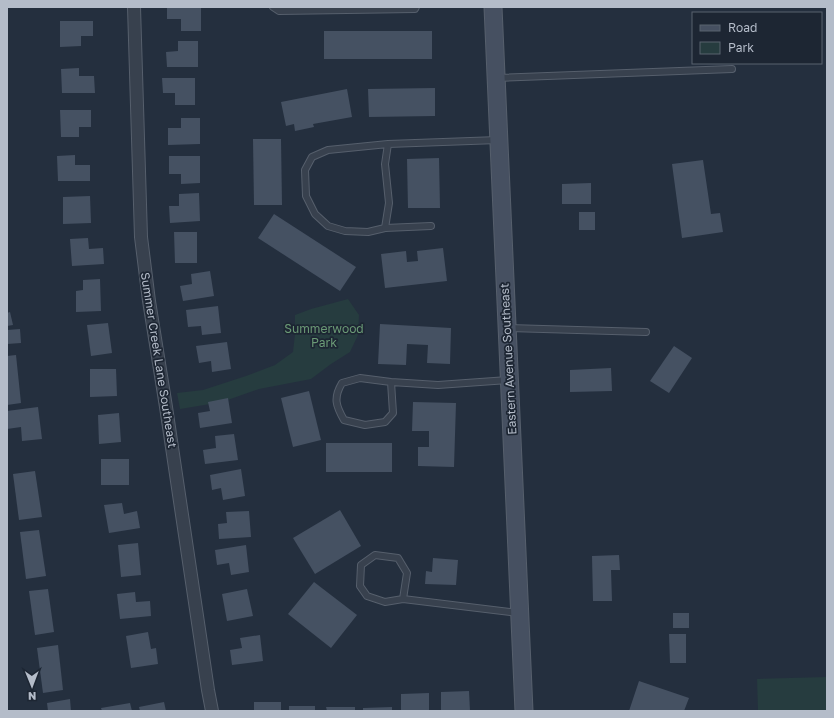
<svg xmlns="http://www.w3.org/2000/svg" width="834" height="718" font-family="'Golos Text',sans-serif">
<rect width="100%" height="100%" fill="#242f3e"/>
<g fill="#263c3f">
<polygon points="348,299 359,315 358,335 350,352 331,364 311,379 259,389 222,402 180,409 177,393 203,390 246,376 275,365 293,352 295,334 295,315 311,309"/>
<polygon points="827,677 827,711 758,711 757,679"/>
</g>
<g fill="#455162">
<polygon points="167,7 201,7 201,31 181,31 181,19 167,19"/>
<polygon points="60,21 93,21 93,36 81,36 81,46 60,47"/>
<rect x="324" y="31" width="108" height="28"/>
<polygon points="178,41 198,41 198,67 167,67 166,52 178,51"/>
<polygon points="79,68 79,76 94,76 95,93 62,93 61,69"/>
<polygon points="162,78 195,78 195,105 175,105 175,93 163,93"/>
<polygon points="435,88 435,116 369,117 368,89"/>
<polygon points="347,89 352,117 313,124 314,127 295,131 294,124 286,126 281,102"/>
<polygon points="60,110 91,110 91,127 79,127 79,137 61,137"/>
<polygon points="181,118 200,118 200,144 168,145 168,128 181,128"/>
<polygon points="253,139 281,139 282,205 254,205"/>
<polygon points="75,155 75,165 90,165 90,181 58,181 57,156"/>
<polygon points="169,156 200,156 200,183 181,184 181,174 169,174"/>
<polygon points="439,158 440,208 408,208 407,159"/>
<polygon points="703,160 711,214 720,213 723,232 682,238 672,164"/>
<polygon points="591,183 591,204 562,204 562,184"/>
<polygon points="199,193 200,221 170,223 169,206 179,206 179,194"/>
<polygon points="90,196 91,223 63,224 63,197"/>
<rect x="579" y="212" width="16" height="18"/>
<polygon points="274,214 356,267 340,291 258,238"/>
<polygon points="174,232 197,232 197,263 175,263"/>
<polygon points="88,238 89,249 103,248 104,264 72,266 70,239"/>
<polygon points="443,248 447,281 385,288 381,254 406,251 407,262 418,261 417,251"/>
<polygon points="210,271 214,296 183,301 180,286 192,284 191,274"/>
<polygon points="100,279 101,311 76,312 76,291 83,290 83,280"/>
<polygon points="218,306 221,333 202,335 201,326 188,327 186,310"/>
<polygon points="10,312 13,325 7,326 7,313"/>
<polygon points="108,323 112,353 91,356 87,325"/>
<polygon points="380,324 451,328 450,364 427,363 428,345 407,344 406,365 378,364"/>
<polygon points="20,329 21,343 7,344 7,330"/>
<polygon points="227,342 231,369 212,372 211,361 199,363 196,346"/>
<polygon points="674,346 692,358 669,393 650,381"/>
<polygon points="16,355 21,403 7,405 7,356"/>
<polygon points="611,368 612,391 570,392 570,370"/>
<polygon points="90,369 116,369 117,396 90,397"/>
<polygon points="309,391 321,440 293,447 281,398"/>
<polygon points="228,398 232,423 200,428 198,413 210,411 208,402"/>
<polygon points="413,402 456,403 454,467 418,466 418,447 429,447 429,431 412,431"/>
<polygon points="38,407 42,439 22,441 21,427 7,429 7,411"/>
<polygon points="119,413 121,442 99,444 98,415"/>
<polygon points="234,434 238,460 205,464 203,450 216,448 215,436"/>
<rect x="326" y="443" width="66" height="29"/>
<rect x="101" y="459" width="28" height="26"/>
<polygon points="241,469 245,496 223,500 221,488 212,490 210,475"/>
<polygon points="35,471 42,517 19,520 13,474"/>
<polygon points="122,503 124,514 137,511 140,528 109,533 104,505"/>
<polygon points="340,510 361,546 315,574 293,538"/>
<polygon points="249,511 251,537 219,539 218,524 227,523 226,512"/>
<polygon points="39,530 46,576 26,579 20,532"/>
<polygon points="138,543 141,575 121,577 118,545"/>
<polygon points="246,545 249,572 231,575 229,563 217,565 215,550"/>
<polygon points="619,555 620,570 611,570 612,601 593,601 592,556"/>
<polygon points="433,558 458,560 456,585 425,584 426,571 432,572"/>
<polygon points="314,582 357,615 331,648 288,614"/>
<polygon points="48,589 54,632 35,635 29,591"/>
<polygon points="247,589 253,616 227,621 222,594"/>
<polygon points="135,592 136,602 150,601 151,616 120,619 117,594"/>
<rect x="673" y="613" width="16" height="15"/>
<polygon points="148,632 151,649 156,648 158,664 131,668 126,636"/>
<polygon points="669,634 686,634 686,663 670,663"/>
<polygon points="260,635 263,661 232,665 230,650 242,648 240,638"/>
<polygon points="58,645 63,690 43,693 37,648"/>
<polygon points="639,681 689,698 684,711 629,711"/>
<polygon points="469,691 470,711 441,711 441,692"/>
<polygon points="429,693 429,711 401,711 401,694"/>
<polygon points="70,699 71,711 48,711 47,703"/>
<polygon points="164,702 166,711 140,711 139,707"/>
<rect x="254" y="702" width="27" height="9"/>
<polygon points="130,703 132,711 102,711 101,708"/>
<rect x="289" y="706" width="26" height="5"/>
<polygon points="326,707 355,707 355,711 327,711"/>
<polygon points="392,707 392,711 363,711 363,708"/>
</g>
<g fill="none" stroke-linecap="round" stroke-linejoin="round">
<g stroke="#565f6c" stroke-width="8">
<g id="lane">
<polyline points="273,7 279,11 415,9 416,7"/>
<polyline points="497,78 732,69"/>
<polyline points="388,144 385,164 389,203 385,228 368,232 345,231 328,226 315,214 306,196 305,170 312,157 328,150 388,144 498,140"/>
<polyline points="385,228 431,226"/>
<polyline points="509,328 646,332"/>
<path d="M391,382L393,413L385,422L365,425L344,420C336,406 333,398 342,383L360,378L391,382L438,385L508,380"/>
<polyline points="403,599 407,573 398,558 375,555 361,565 360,586 367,596 385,602 403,599 518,613"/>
</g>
</g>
<g stroke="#565f6c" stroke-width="14">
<polyline id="street" points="134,7 141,237 149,301 166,407 208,690 212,711"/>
</g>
<g stroke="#565f6c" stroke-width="19">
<polyline id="secondary" points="493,7 524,711"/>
</g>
<use href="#lane" stroke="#38414e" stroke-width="6"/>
<use href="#street" stroke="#38414e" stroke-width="12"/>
<use href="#secondary" stroke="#465061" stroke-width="17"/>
</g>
<g text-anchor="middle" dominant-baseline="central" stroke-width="3.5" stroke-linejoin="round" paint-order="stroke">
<g font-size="12" fill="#6b9a76" stroke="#1d2633">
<text x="324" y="328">Summerwood<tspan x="324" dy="14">Park</tspan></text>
</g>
<g font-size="12" fill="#b4bcc9" stroke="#1d2633">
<text transform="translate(508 359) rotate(-93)">Eastern Avenue Southeast</text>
<text transform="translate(159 360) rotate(81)">Summer Creek Lane Southeast</text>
</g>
</g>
<rect width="834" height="718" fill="none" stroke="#b4bcc9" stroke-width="16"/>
<rect x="692" y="12" width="130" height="52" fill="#1d2633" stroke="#59626f"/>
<rect x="700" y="25" width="20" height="6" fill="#465061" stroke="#59626f"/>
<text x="728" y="32" font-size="12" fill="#b4bcc9">Road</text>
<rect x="700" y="42" width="20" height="12" fill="#263c3f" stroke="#59626f"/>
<text x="728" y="52" font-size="12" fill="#b4bcc9">Park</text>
<g transform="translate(32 686) rotate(179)" stroke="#1d2633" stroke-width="3" paint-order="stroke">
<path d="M0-3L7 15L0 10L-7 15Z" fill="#b4bcc9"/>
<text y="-6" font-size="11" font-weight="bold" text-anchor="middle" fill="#b4bcc9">N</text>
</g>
</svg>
